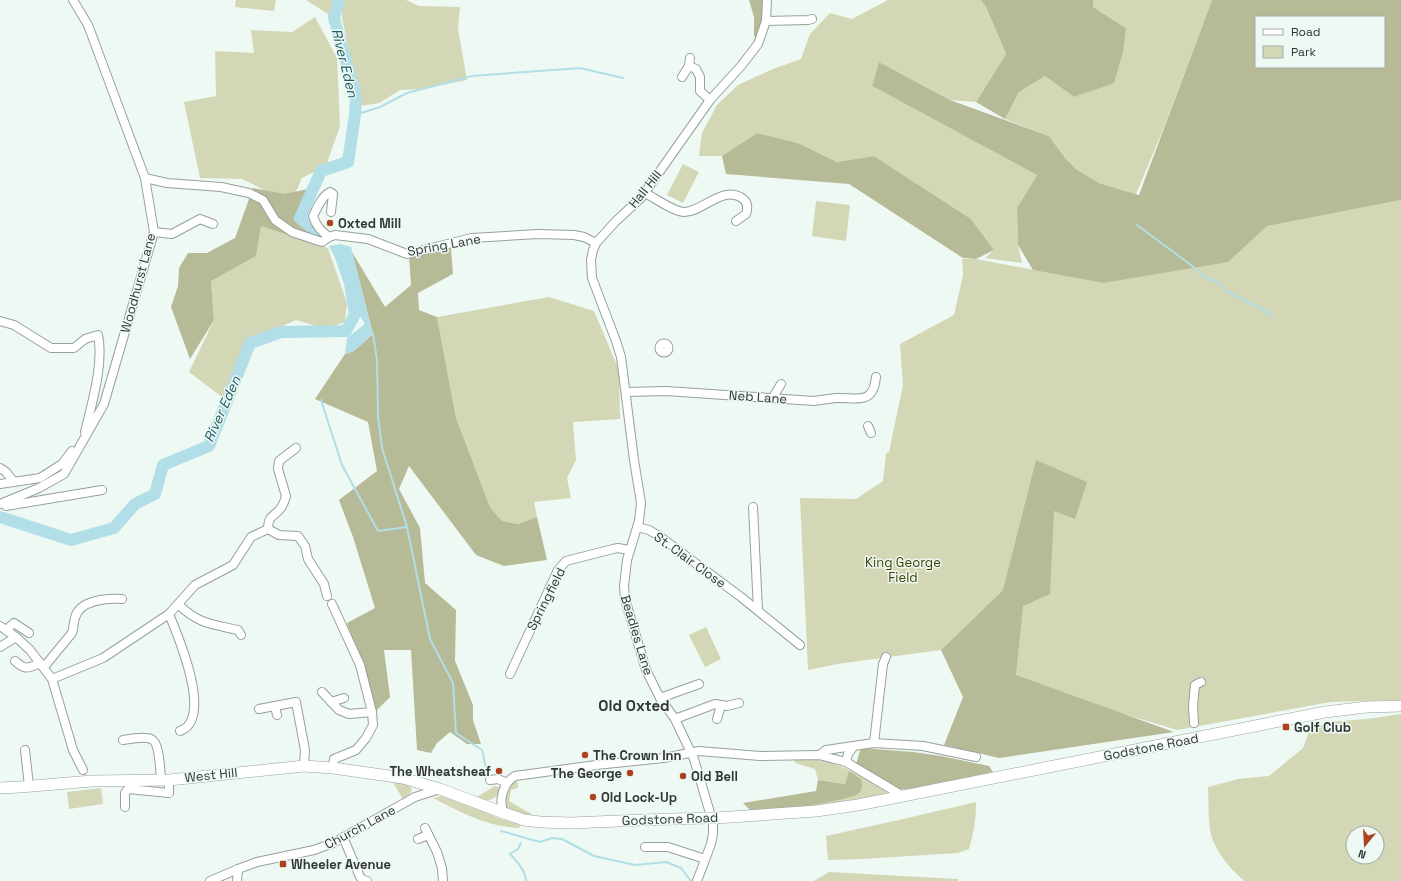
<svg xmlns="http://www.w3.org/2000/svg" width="1401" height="881" font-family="'Space Grotesk',sans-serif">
<rect width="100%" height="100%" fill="#eef9f3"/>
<g fill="#d4d7b6" fill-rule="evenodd">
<polygon points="236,0 276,0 274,11 235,7"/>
<polygon points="306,0 339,0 334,18"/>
<polygon points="345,0 406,0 419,6 460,7 458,29 467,80 422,89 400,90 379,103 360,106 358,82 352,65 342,18 342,6"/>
<polygon points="888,0 981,0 986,7 1006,54 976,102 950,100 879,62 872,86 1037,175 1017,208 1018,245 1022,263 985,258 994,250 971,219 874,156 837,162 798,143 757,133 722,156 699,156 702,133 717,105 738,85 773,69 801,59 810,34 830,13 852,19"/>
<polygon points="1093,0 1212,0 1162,132 1136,194 1099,183 1076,169 1065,158 1049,136 1005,119 1019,92 1045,76 1074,97 1126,28 1093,7"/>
<polygon points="315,17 337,58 340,126 326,166 302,178 291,203 242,179 200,178 184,102 216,96 215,51 254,53 251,30 292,32"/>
<polygon points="683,164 699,172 683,203 667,195"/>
<polygon points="1401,200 1401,700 1331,702 1177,730 1009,679 1003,590 941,650 837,664 808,670 800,498 856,499 883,481 886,453 889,452 903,385 900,344 954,315 963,275 962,259 976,259 1103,283 1267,226"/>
<polygon points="816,201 850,205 846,241 812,236"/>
<polygon points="261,225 328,248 347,303 345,322 326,329 296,320 258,337 222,397 189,372 214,320 211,281 256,256"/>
<polygon points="549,297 594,311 619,370 620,419 573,422 576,460 567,478 571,498 534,502 537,517 518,524 502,521 490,507 456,418 437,317"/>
<polygon points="706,627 721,659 705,667 689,635"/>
<path d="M1401,714V881H1244C1233,871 1221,858 1215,845C1207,830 1209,804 1208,787L1238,779L1269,776L1303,748L1309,732L1326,722L1367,719ZM1353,833H1377V857H1353Z"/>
<path d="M803,758C832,761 845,767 870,782C876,786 883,789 888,794L802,808V806L850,797L849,771L845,784L818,780L815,769L795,763V759L804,760Z"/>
<path d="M517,779L518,788L511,790L509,801L533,815L532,817L507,810C502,801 508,784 517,779Z"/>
<polygon points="392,781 409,785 412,789 411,793 403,799"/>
<path d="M495,786L501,788C496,800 488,804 477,797Z"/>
<polygon points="101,788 103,804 69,809 67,792"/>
<path d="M445,795L496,817L520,825L519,828C488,827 460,812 433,798Z"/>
<path d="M976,802C976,819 974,833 969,849L958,853L862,859L828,860L826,836C876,825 926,814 976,802Z"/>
<polygon points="829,872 958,879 958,881 814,881"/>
</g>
<g fill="#b7ba97" fill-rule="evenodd">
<polygon points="749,0 763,0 764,12 758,39 754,36 754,17"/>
<polygon points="981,0 1093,0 1093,7 1126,28 1123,52 1114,83 1074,97 1045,76 1019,92 1005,119 976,102 1006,54 986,7"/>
<path d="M1212,0H1401V200L1267,226L1228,262L1103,283L1033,270L1018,245L1017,208L1037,175L872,86L879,62L950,100L1049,136L1065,158L1076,169L1099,183L1139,195ZM1256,17H1384V67H1256Z"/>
<polygon points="757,133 798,143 837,162 874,156 971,219 994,250 976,259 963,258 849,184 726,174 722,156"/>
<polygon points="253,188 285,194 308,189 298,212 319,234 313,243 261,226 256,256 211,281 214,320 190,359 171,307 178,286 179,268 188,253 207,253 235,238"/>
<polygon points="451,248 453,274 418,293 419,310 437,317 456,418 490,507 502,521 518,524 537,517 547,560 504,566 476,555 409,466 399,489 420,528 425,583 456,610 455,661 473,705 473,720 481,744 467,744 450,732 437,743 431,753 417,750 411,650 384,650 390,697 376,711 347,623 375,608 353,537 339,500 377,471 368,422 315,399 345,354 354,351 373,334 352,252 385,307 411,285 409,256"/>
<polygon points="1036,460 1087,482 1075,519 1054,511 1050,594 1023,606 1016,675 1174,732 999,758 944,745 963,697 941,650 1003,590"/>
<polygon points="861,748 913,752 941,756 989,766 993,772 913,790 900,789 856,764"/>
<path d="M849,771L861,779C862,784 863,789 859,793C851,801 770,811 753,813L743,803L816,791L818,780L845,784Z"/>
</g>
<polygon fill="#b1dee7" points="340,244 351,247 373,334 354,351 345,354 347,338 365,324 360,316 353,327 346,331 350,321 344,284 335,258 329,246"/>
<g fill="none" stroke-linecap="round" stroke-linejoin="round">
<g stroke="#b1dee7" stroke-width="2">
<polyline points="355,115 380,107 407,93 472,76 580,68 623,78"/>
<polyline points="1137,225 1191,265 1203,276 1219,283 1226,291 1265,311 1272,317"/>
<polyline points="373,334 377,360 378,416 382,448 407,527 430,639 453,683 456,733 482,750 486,768"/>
<polyline points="321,400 342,465 378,531 407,527"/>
<polyline points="501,831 540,842 552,838 562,839 594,856 635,865 666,862 681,868 691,881"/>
<path d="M521,843L518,849L510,854C517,862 526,871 526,881"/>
</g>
<g stroke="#b1dee7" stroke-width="12">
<polyline points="322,236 300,218 321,171 348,162 355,115 356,97 334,18 339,0"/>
<polyline points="0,517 71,540 114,528 135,504 155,494 163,465 209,446 250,343 281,332 346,331 354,316"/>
</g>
<g stroke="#96a19b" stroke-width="10">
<g id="minor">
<polyline points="766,21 808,20 812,19"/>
<polyline points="689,66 696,69 700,77 700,91 710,100"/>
<polyline points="682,77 689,66 690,58"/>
<polyline points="145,178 167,183 221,187 249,193 263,200 275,220 292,232 322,242 329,237 335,235 368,239 407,254 472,238 538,234 574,235 584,237 596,243"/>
<path d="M645,193C655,198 674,212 684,212C703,212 722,185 742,198C748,202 748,208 746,214L736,221"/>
<polyline points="154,232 172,234 200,219 213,224"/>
<path d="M329,237C321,231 316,226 313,216C317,208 322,196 330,192L333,194L331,212"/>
<path d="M0,321L14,325L51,348H74L85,339L98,335C104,363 92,403 85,432"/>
<circle cx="664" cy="348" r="4.5"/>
<path d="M626,392L666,391L814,401C821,400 828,399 836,398C857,397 873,406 876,377"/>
<polyline points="772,399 781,384"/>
<polyline points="868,426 871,433"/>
<polyline points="0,468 6,472 14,482"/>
<polyline points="0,484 40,478 62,464 72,451"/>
<polyline points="0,504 39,488 64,474 104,404 154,232 145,178 88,25 73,0"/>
<polyline points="6,506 102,490"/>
<polyline points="753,507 758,610"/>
<polyline points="637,527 649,530 659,536 741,597 800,645"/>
<polyline points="268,529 279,535 298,536 305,546 308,559 324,584 327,596"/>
<path d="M268,529C268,515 274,517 281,508C283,505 285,500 286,496L278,469L279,461L296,448"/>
<path d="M178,604C198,624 212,624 238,630L241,635"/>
<polyline points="332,604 360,665 372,712 373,725 366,738 356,750 334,759 333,768"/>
<path d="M169,614C179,638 203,696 191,721C189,726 185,729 180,731"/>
<polyline points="0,626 16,637 30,650 52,679 73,750 83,770"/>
<polyline points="6,630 14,623 29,633"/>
<polyline points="0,647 16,637"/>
<path d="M15,661C26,671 28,668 40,663"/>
<path d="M44,667L72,633C74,628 73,623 75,618C79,600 107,598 122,599"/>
<polyline points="510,674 558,570 566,561 613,549 618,548 629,550"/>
<polyline points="52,679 103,658 169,614 195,585 233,565 251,537 268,529"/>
<polyline points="322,692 339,710 349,714 372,712"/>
<polyline points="660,698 699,684"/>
<polyline points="331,702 344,698"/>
<polyline points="275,706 277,715"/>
<polyline points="259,709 296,702 305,750 304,766"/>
<polyline points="675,719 715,704 727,706 739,703"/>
<polyline points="717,719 721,705"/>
<polyline points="1194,723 1193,706 1195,685 1201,682"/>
<path d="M123,740C129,739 145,736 151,739C160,742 160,770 161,780"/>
<polyline points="874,743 883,664 886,657"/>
<polyline points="25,750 29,786"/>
<polyline points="819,755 826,750 874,743 923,746 976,757"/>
<polyline points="846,762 848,754 854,746"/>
<polyline points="490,780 498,779 507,783"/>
<polyline points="125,807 125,793 128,789 169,793 169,780"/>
<path d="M504,813C498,801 503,783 515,776L596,765L664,758L699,751L760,756L819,755L846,762L903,796"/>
<polyline points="425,828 437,852 442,868 443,881"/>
<polyline points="343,837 360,877 363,880 367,881"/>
<polyline points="418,839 428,835"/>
<polyline points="645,847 668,847 705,859"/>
<polyline points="210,881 238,869 257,862 314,850 333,843 415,797 440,789"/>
<polyline points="237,881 238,869"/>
<polyline points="697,881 711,844 713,834 713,823 694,759 675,719 660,698 646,670 625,599 624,586 627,560 639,521 641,503 634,460 621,357 616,341 592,278 591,260 593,250 596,243 616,221 641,198 710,100 741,66 758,44 766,21 767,0"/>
</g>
</g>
<g stroke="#96a19b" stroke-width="12">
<g id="major">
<polyline points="0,788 20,787 92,781 169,780 304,766 333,768 403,778 440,789 504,813 524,820 540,822 571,823 642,820 705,818"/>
<polyline points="716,818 816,811 858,805 1325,712 1367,707 1401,706"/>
</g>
</g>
<use href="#minor" stroke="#fff" stroke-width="8"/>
<use href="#major" stroke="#fff" stroke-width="11"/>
<g stroke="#96a19b" stroke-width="12" stroke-linecap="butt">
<polyline id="major-bridge" points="705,818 716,818"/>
</g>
<use href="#major-bridge" stroke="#fff" stroke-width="11"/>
</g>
<g fill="#ab4321" stroke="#eef9f3" stroke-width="1.5">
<circle cx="330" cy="223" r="4"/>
<rect x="1282" y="723" width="8" height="8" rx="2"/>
<circle cx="585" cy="755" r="4"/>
<circle cx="499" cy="771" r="4"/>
<circle cx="630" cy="773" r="4"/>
<circle cx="683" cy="776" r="4"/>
<circle cx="593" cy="797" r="4"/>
<rect x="279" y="860" width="8" height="8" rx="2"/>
</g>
<g text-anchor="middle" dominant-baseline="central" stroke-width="3" stroke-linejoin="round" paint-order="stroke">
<g font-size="13" fill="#323634" stroke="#eef9f3">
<text transform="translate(645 189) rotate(-51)">Hall Hill</text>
<text transform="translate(444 245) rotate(-10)">Spring Lane</text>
<text transform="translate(138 283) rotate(-75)">Woodhurst Lane</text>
<text transform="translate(758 397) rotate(4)">Neb Lane</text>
<text transform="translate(690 560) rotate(36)">St. Clair Close</text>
<text transform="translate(546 599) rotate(-63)">Springfield</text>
<text transform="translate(637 635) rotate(73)">Beadles Lane</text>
<text transform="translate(1151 747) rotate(-11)">Godstone Road</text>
<text transform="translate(211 775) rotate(-6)">West Hill</text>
<text transform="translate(670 819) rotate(-2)">Godstone Road</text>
<text transform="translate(360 827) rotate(-28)">Church Lane</text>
</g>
<g font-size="13" font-weight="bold" fill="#323634" stroke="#eef9f3" text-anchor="start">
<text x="338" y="223">Oxted Mill</text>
<text x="1294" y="727">Golf Club</text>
<text x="593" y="755">The Crown Inn</text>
<text x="491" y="771" text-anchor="end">The Wheatsheaf</text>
<text x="622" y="773" text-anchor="end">The George</text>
<text x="691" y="776">Old Bell</text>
<text x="601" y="797">Old Lock-Up</text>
<text x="291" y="864">Wheeler Avenue</text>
</g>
<g font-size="13" fill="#3f4102" stroke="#eef9f3">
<text x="903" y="562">King George<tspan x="903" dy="15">Field</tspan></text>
</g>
<g font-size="14" font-style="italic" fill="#215d67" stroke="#eef9f3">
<text transform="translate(345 63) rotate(76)">River Eden</text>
<text transform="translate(222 409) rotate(-66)">River Eden</text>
</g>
<g font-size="15" font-weight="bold" fill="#323634" stroke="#eef9f3">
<text x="634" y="705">Old Oxted</text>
</g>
</g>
<rect x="1255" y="16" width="130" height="52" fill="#eef9f3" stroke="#a3aba7"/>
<rect x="1263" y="29" width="20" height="6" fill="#ffffff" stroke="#a3aba7"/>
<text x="1291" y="36" font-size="12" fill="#323634">Road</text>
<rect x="1263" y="46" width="20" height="12" fill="#d4d7b6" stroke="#a3aba7"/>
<text x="1291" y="56" font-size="12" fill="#323634">Park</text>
<g transform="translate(1365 845) rotate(198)"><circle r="19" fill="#eef9f3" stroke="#a3aba7"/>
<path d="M0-3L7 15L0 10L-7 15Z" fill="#ab4321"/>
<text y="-6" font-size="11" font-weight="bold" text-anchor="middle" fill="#323634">N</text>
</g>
</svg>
